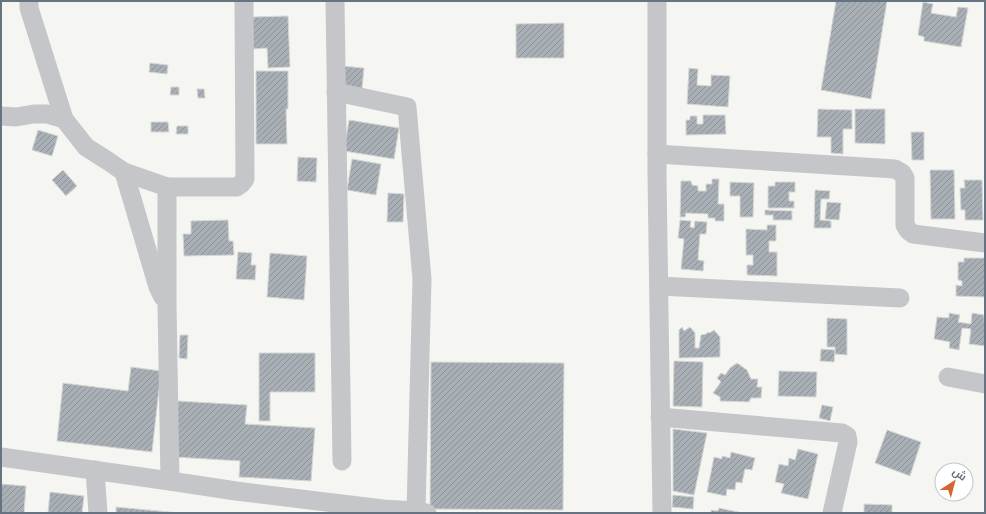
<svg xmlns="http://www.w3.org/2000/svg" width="986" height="514" font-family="Raleway,Cairo,sans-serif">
<defs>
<pattern id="building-hatch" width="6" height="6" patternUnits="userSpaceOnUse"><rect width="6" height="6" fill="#a8afb5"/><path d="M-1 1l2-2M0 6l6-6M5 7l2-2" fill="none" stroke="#8d9399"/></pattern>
</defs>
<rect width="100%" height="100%" fill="#f5f5f2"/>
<g fill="url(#building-hatch)" stroke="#d6d7d5">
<polygon points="836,1 887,1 871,99 821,90"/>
<polygon points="923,2 933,4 931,13 956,17 958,7 968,8 961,47 924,41 924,37 918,35"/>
<polygon points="288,16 290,67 268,68 267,48 253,49 252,17"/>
<polygon points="564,23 564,58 516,58 516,24"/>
<polygon points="150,63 168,65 167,74 149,72"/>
<polygon points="342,66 364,68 362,89 341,87"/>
<polygon points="689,68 698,69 697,85 711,86 711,75 730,76 728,107 687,104"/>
<polygon points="256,71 288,71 288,109 286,109 287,144 256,144"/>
<polygon points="171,87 179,87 179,95 170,95"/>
<polygon points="197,89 204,89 205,98 198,98"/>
<polygon points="818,109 852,110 852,129 843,129 843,154 831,153 831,137 817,137"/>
<polygon points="855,109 885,109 885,144 855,143"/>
<polygon points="703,115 725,115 726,134 686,135 686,120 690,120 690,116 697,116 697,124 703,124"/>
<polygon points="349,120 399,128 394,159 344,151"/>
<polygon points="151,122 168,122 169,132 151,132"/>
<polygon points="177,126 188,126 188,134 176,134"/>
<polygon points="38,130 58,136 52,156 32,150"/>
<polygon points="911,132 924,132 924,160 912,160"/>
<polygon points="298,157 317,158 316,182 297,181"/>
<polygon points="352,159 381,164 376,195 347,190"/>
<polygon points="63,170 77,186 66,196 52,180"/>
<polygon points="930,170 954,170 955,219 931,219"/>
<polygon points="712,179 719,179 718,204 724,204 724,221 715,221 715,218 708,218 708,214 686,213 685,217 680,217 681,181 691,181 692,185 698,186 698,191 706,191 706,184 712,184"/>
<polygon points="964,180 982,180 983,220 965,220 965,210 961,210 960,188 965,188"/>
<polygon points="730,182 754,183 753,217 740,217 740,196 730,196"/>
<polygon points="775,182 795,182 795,192 789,192 789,201 794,201 794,208 768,208 768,186 775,186"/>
<polygon points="815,190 830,191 829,199 821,199 820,220 831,221 831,228 814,228"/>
<polygon points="388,193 404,194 403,222 387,222"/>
<polygon points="827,202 841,203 839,220 825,219"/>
<polygon points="765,210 792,211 792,220 773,220 773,215 765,215"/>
<polygon points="228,220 229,241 233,241 234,255 184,256 183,234 191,234 191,221"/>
<polygon points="680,220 691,221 690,227 694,228 695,221 707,222 706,234 700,234 698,260 704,261 703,271 681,269 684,239 678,238"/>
<polygon points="767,225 776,225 776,241 769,241 769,252 777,252 777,276 747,275 747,265 753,265 753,255 746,255 746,229 767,230"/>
<polygon points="238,252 252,253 251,265 256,265 255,280 236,279"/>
<polygon points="270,253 307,256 304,300 267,297"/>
<polygon points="964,258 985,258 985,297 956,296 956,285 962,286 962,281 958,280 958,262 964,262"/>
<polygon points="949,313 960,315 958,322 971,324 972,313 984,315 984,321 985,321 985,346 969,344 971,329 962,328 959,350 949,348 950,342 934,339 937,317 949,318"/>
<polygon points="827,318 847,319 847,355 835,354 835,347 827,347"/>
<polygon points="682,327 684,331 690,327 695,333 695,348 699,348 701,335 706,334 708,332 710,333 714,330 720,337 720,357 679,358 679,330"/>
<polygon points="180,335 188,335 187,359 179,358"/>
<polygon points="821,349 835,350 834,362 820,361"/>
<polygon points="259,353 315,353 315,392 270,392 270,421 259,421"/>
<polygon points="674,361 703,362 702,407 673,406"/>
<polygon points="431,362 564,363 563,510 430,509"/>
<polygon points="737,363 747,370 751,379 758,379 757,387 762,387 761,398 751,398 749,402 720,401 720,397 713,393 721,382 717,378 721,373 725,375 730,368"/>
<polygon points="131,367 161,371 152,452 57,441 63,383 128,391"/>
<polygon points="779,371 817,372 816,397 778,396"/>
<polygon points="178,401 247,405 245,424 315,428 311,481 239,477 240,461 175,457"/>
<polygon points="822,405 833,407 830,421 819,418"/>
<polygon points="673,429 707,433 694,495 673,491"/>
<polygon points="887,430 921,442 910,476 875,463"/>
<polygon points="798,449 818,454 808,499 781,493 784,484 775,482 779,464 788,466 789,458 795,460"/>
<polygon points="731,452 755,458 752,470 745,469 742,483 736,482 735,490 727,489 726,496 707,492 714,457 722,459 722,456 730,458"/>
<polygon points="1,484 26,486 24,513 1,513"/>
<polygon points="50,492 84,496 82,513 48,513"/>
<polygon points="673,495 694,497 693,509 672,507"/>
<polygon points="864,504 892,505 892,513 864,513"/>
<polygon points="116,507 180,513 116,513"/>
<polygon points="719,508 743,513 711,513 711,510 718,511"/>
</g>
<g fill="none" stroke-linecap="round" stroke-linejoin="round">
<g stroke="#c4c6ca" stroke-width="19">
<polyline points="29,1 29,8 64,119 86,147 108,161 124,172 167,187"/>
<polyline points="335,1 342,461"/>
<polyline points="657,1 657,175 662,513"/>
<polyline points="336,92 407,107 422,279 416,511"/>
<polyline points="1,116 16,117 34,114 47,114 64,119"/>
<polyline points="657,154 895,169 902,173 905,178 905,225 908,230 913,234 985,243"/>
<polyline points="124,172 158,287 163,297"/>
<polyline points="659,286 900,298"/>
<polyline points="948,377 985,384"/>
<polyline points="660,417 842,433 847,436 848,442 832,513"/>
<polyline points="1,457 170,481 236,491 383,509 416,511 427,513"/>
<polyline points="95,470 98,513"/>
<polyline points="170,481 167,304 167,187 237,187 241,184 245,179 244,1"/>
</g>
</g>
<rect width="986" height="514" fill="none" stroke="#667381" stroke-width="4"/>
<g transform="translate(954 482) rotate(36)"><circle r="19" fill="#ffffff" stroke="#c2c7cd"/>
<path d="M0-3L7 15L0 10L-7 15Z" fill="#d76531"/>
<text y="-6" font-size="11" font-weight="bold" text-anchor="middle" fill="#667381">ش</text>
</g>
</svg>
